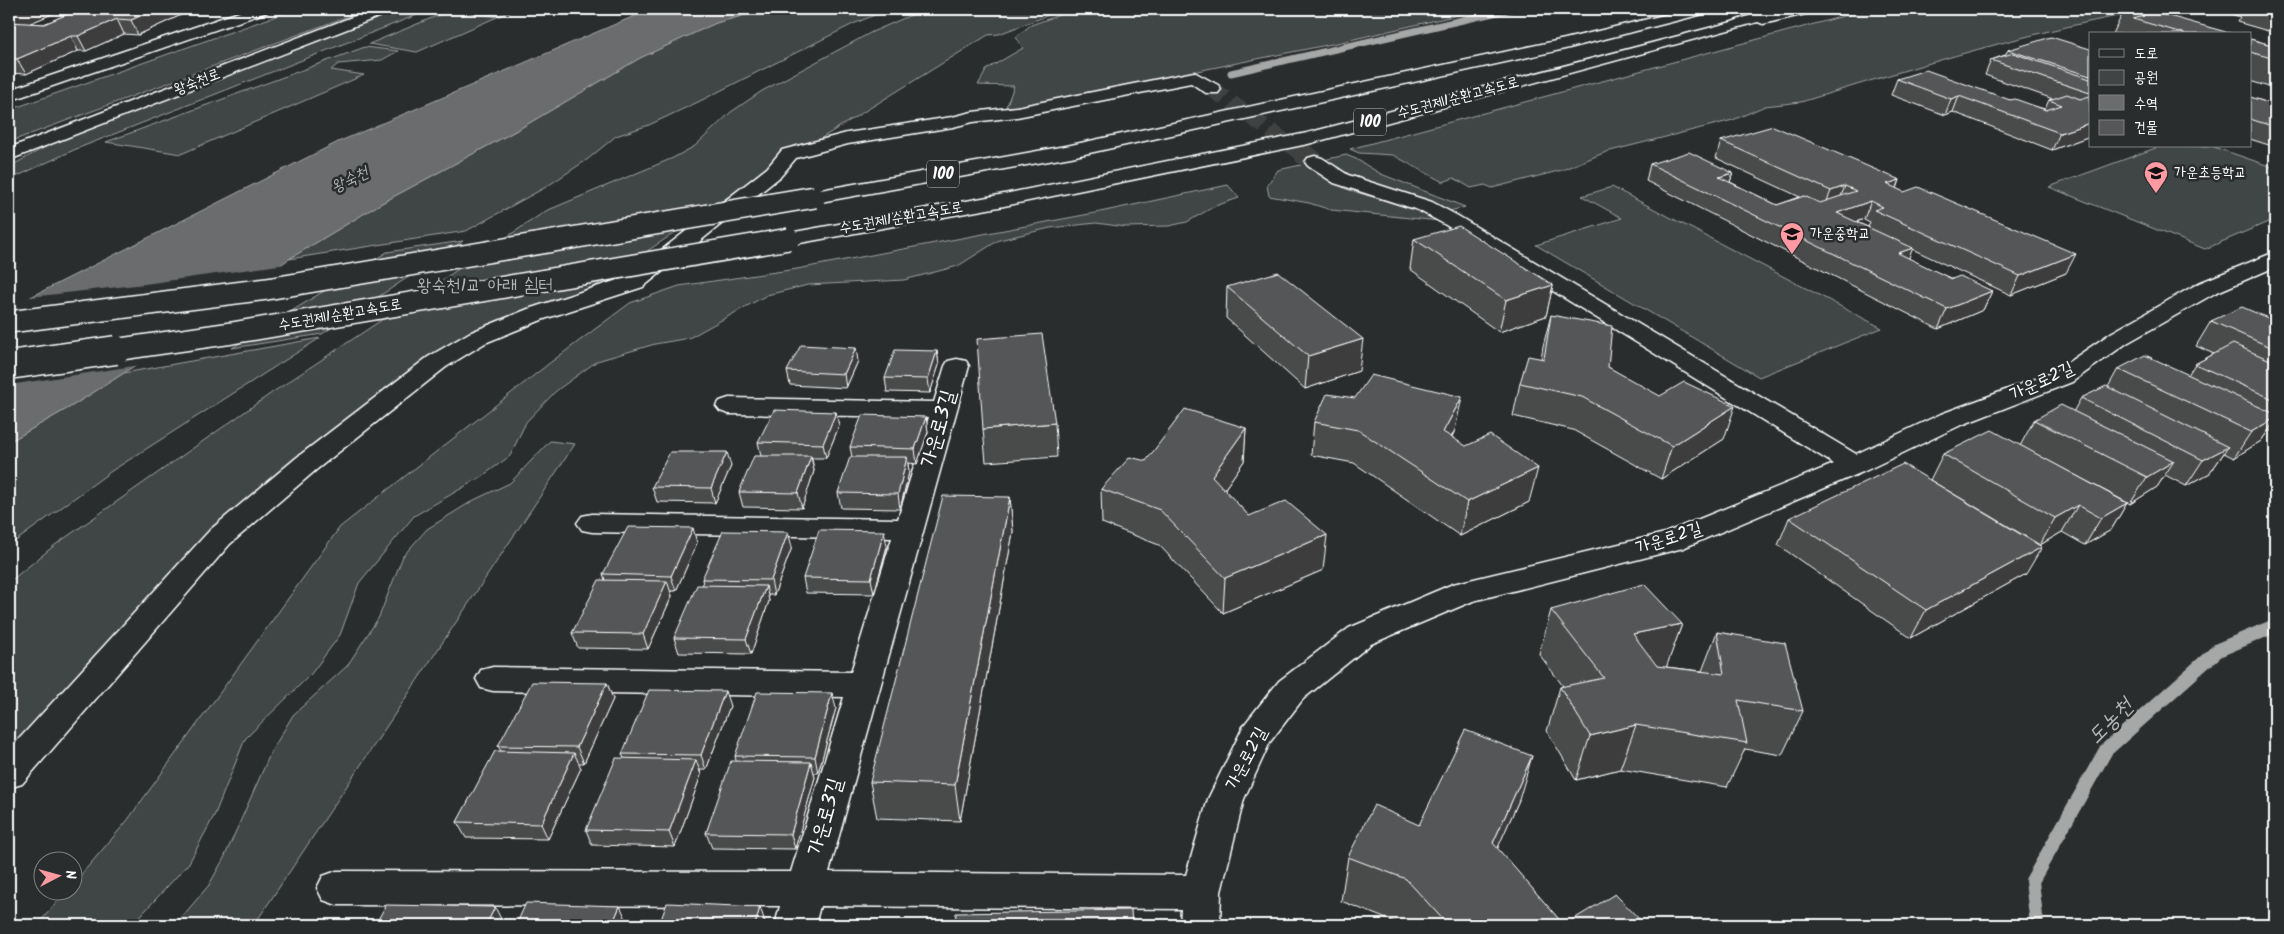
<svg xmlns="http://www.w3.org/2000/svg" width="2284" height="934" font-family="Kalam,'Poor Story',sans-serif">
<rect width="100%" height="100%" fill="#2a2d2e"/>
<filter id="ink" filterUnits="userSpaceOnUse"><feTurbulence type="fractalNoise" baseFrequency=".02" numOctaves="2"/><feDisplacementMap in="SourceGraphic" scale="10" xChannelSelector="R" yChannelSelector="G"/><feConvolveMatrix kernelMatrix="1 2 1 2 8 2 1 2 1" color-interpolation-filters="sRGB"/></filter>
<g filter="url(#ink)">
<g fill="#414445" stroke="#a0a2a2">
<polygon points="296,9 367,9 9,142 9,110"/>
<polygon points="398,9 432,9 76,149 9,180 9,167 49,145 92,126"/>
<polygon points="453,9 517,9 500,16"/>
<polygon points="767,9 889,9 853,24 698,102 649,125 616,136 588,159 546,187 466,231 289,259 380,204 519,129 640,58 716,23"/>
<polygon points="925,9 1065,9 999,34 988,35 744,186 585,293 485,330 197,547 9,757 9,582 55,545 273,392 546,211 673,158 695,146 731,112 762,91 872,32"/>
<polygon points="1076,9 1484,9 1337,43 1027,105 1006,107 1014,86 978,85 987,69 1023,48 1016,37 1031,25"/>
<path d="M1870,9H2157C2035,29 1919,66 1801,102L1765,106L1733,120L1606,152L1562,170L1492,188L1485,185L1471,188L1454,178L1443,182L1393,155L1359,153L1350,149Z"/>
<polygon points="451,10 497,17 417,52 369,44"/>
<polygon points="365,47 398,51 382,60 338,64 331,70 364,75 181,154 106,142"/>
<polygon points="2161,146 2211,146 2275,168 2275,219 2205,249 2049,187"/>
<polygon points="1346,155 1356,159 1381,174 1465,207 1446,212 1356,178 1332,165 1313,170 1346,189 1423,212 1440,221 1331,210 1309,203 1269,196 1267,185 1278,170"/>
<polygon points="1228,185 1239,198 1215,206 1187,222 1169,226 1126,227 1096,223 1050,228 999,240 958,266 904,280 808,285 767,295 689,338 655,344 597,361 556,391 526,422 510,456 481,477 414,516 359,583 340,635 311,674 245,739 215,814 189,863 132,925 37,925 66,892 72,892 73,884 127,821 340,527 551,362 630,303 679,286 797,269 1100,212"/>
<polygon points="1612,187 1882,328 1759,377 1536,245 1622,218 1582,196"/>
<polygon points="463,241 322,334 232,348 387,252"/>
<polygon points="320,338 110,472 9,546 9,442 72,406 124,373"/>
<polygon points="550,441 575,444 254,925 175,925 209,885 224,858 271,752 293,715 347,666 379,617 403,556 427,529 474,500 510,483"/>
</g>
<polygon fill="#6a6c6d" stroke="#a6a7a7" points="651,9 767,9 716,23 640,58 519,129 380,204 289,259 124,373 72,406 9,442 9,308 338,142"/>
<polygon fill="#2a2d2e" points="286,264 140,365 9,385 9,305 22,298 145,284"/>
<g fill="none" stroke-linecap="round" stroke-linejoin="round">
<polyline stroke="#a6a7a7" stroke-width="7" points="1231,73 1511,9"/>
<polyline stroke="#a6a7a7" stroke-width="14" points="2037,925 2032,881 2106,750 2218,650 2275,626"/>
<polyline stroke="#3f4243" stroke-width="16" stroke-dasharray="16 8" stroke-linecap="butt" points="1212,89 1303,154"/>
<polyline stroke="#3f4243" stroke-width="21" stroke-dasharray="21 11" stroke-linecap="butt" points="1301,152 1315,162"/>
<g stroke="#fff" stroke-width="3">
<g id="minor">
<polygon points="248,9 269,9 267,12 9,101 9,90"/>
<polygon points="373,9 393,9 391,12 9,160 9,148"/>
<polygon points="1194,72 1218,85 1221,89 1218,93 1206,93 1191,83 1017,117 973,122 953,127 848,144 796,158 781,176 643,287 544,319 485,343 446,367 316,470 230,544 22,784 9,788 9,750 210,530 296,458 428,357 469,333 528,309 627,277 767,168 782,150 847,133 952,117 972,112 1017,107"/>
<polygon points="1315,156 1322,158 1348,175 1432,202 1458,216 1856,454 1941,414 2054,372 2111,333 2199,283 2275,252 2275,267 2215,293 2127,343 2072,382 1959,426 1865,471 1683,548 1473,601 1371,644 1303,699 1270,742 1244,799 1221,892 1220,925 1180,925 1181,909 820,906 815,925 775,925 780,906 337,905 323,900 317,888 323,876 337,871 791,872 844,697 493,691 481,688 476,679 481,670 493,667 851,672 892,538 592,532 582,530 577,523 582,516 592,514 898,519 929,417 729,414 720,411 716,406 720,401 729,398 934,402 945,366 948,361 957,359 966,361 969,366 829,872 1186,875 1208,799 1244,725 1279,681 1349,628 1453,584 1665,533 1834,464 1444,224 1418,210 1334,183 1308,166 1305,162 1308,158"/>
</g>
</g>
<g stroke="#fff" stroke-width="3">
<g id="motorway">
<polygon points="1689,9 1713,9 1711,12 1565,49 1071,157 815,203 808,201 805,197 808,193 815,191 1071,145 1565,39"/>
<polygon points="1768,9 1816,9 1814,12 1763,24 1758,22 1308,144 999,207 789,245 782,243 778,239 782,235 789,233 999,195 1307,133 1732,22"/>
</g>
</g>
<use href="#minor" fill="#2a2d2e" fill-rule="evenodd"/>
<use href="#motorway" fill="#2a2d2e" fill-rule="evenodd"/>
<g stroke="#fff" stroke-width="24" stroke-linecap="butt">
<g id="motorway-bridge-far1">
<polyline points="9,322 267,289 815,197"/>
<polyline points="107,351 232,333 789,239"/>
</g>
</g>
<g stroke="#fff" stroke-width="31" stroke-linecap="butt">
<polyline id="motorway-bridge" points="9,365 116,350"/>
</g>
<use href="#motorway-bridge-far1" stroke="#2a2d2e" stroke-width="21"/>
<use href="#motorway-bridge" stroke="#2a2d2e" stroke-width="28"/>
</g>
<g fill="#494b4c" stroke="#fff" fill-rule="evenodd">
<polygon points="9,9 57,12 30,23 44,24 80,9 194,9 138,35 124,34 86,51 78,51 26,74 9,73"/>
<polygon points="2231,9 2275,9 2275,33 2237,22 2240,17 2229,13"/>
<polygon points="2124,10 2233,34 2113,34"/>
<polygon points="2250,39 2275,46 2275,89 2250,81"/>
<polygon points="2090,49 2090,136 2052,150 1953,112 1945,115 1891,95 1897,79 2010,100 2045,109 2049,100 2053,99 1985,75 1991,60 2005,55 2008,50"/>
<polygon points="2250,97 2275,105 2275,147 2250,139"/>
<path d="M1721,141L1900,180L1897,189L2066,273L2011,295L1912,249L1908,259L1952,279L1992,291L1983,310L1938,329L1646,181L1650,164L1733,173L1730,182L1777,205L1800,197L1716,158ZM1864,219L1870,222L1868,227L1856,222Z"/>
<polygon points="1414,239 1553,285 1546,316 1499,332 1410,269"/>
<polygon points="1227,287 1359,371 1305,389 1226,318"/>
<polygon points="1551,315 1608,367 1724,439 1661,479 1573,430 1513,416 1520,383 1541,359 1543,346"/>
<polygon points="2211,321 2275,321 2275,433 2269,430 2261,441 2234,458 2224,453 2210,473 2186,486 2165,475 2157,487 2130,504 2037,455 2127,503 2111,530 2085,545 2062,532 2040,545 1930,480 1943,454 2020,446 2034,420 2073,412 2081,398 2108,387 2118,369 2188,375 2195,364 2214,354 2196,346"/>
<polygon points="937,351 939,365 930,393 887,392 885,378"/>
<polygon points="858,361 846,388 790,385 787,371"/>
<polygon points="836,412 839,426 826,458 812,458 814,471 802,508 743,507 739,492 761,456 758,442"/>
<polygon points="926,417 928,432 917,464 908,463 909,472 900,509 841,508 838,493 852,457 850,447"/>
<polygon points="1314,422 1455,430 1452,437 1529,502 1460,536 1354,463 1311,455"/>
<polygon points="1055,423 1057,457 986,462 983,429"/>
<polygon points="1246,428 1244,461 1224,490 1249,516 1323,570 1223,613 1159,545 1102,523 1101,489 1146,461"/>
<polygon points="731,466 715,503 657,502 652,487"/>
<polygon points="1010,497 1013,532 960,821 877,818 870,782"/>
<polygon points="1789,518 2026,574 1911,638 1778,545"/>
<polygon points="697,543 676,591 671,591 672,596 648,649 578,648 572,633 605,580 603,574"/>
<polygon points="887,546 874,594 806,593 803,578"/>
<polygon points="792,547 774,595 768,595 769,601 751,654 679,653 674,638 703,585 702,579"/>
<polygon points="1551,610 1682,624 1666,667 1702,671 1717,632 1803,711 1782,755 1745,749 1727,787 1620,769 1576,780 1547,731 1560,687 1563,686 1539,654"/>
<polygon points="607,683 613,699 584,763 578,763 581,768 548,839 466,838 457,822 501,751 498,746"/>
<polygon points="730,706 706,770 700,770 701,775 675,847 592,845 586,830 624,758 622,754"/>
<polygon points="836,708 818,773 813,773 815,777 795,849 712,848 706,833 736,761 735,756"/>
<polygon points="1519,800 1497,849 1564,925 1398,925 1397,923 1341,901 1348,857 1419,825"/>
</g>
<g fill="#3c3d3e" stroke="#fff">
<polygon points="22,9 55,9 57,12 9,32 9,14"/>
<polygon points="156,9 194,9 138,35 131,20"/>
<polygon points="117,19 124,34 86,51 78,36"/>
<polygon points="71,36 78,51 26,74 17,59"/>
<polygon points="1959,96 1953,112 1945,115 1951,99"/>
<polygon points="2090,123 2090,136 2052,150 2060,133"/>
<polygon points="1733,173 1727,191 1719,177"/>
<polygon points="1900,180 1893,197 1887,184"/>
<polygon points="1845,186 1838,204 1824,208 1831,191"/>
<polygon points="1871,201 1864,219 1830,231 1837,213"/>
<polygon points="1913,248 1905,267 1898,253"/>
<polygon points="2076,254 2066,273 2011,295 2020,276"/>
<polygon points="1553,285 1546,316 1499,332 1506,300"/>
<polygon points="1992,291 1983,310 1938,329 1947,309"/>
<polygon points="1363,339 1359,371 1305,389 1308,356"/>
<polygon points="856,348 858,361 846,388 844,374"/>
<polygon points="937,351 939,365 930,393 928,379"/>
<polygon points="1462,397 1455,430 1436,466 1443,432"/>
<polygon points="1735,406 1724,439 1661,479 1672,446"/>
<polygon points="836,412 839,426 826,458 823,444"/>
<polygon points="926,417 928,432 917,464 915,449"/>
<polygon points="2275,418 2275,421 2261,441 2234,458 2251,432"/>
<polygon points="1246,428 1244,461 1210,510 1212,476"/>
<polygon points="2228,447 2210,473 2186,486 2203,460"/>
<polygon points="727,452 731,466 715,503 711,488"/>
<polygon points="811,456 814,471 802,508 798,493"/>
<polygon points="907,457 909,472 900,509 898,494"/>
<polygon points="2174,461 2157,487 2130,504 2147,477"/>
<polygon points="1538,468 1529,502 1460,536 1467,502"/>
<polygon points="1010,497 1013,532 960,821 955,785"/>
<polygon points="2127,503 2111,530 2085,545 2101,518"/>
<polygon points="2078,505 2062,532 2040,545 2055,518"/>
<polygon points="693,528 697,543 676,591 671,576"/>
<polygon points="884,531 887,546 874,594 871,579"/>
<polygon points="788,532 792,547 774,595 771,580"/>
<polygon points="1327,535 1323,570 1223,613 1225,578"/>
<polygon points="2042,547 2026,574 1911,638 1926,610"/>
<polygon points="667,581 672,596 648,649 643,634"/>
<polygon points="766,586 769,601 751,654 746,639"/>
<polygon points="1682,624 1666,668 1619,678 1633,634"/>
<polygon points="607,683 613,699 584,763 577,747"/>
<polygon points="725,691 730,706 706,770 701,755"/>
<polygon points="832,693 836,708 818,773 815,757"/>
<polygon points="1636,725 1620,769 1576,780 1590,736"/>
<polygon points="574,753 581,768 548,839 541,824"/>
<polygon points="1532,756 1519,800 1480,888 1493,843"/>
<polygon points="696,760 701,775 675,847 669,832"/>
<polygon points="811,762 815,777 795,849 791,834"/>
<polygon points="620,906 627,921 625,925 612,925"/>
<polygon points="495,907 503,923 502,925 486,925"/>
<polygon points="760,907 765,922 764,925 755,925"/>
</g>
<g fill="#555758" stroke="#fff">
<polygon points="9,9 22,9 9,14"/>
<polygon points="80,9 156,9 131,20 117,19 78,36 71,36 17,59 9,58 9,35 10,35 9,34 9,22 44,24"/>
<polygon points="2128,9 2144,9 2233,34 2186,34 2133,19 2144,16 2124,10"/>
<polygon points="2051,37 2090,49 2090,76 2008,50"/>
<polygon points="2250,39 2275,46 2275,59 2250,52"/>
<polygon points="2013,53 2090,79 2090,93 1991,60"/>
<polygon points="1926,70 2010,100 2015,99 2046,110 2062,105 2049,100 2067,94 2080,99 2090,96 2090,123 2060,133 1959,96 1951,99 1897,79"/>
<polygon points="2250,97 2275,105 2275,127 2250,119"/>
<polygon points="1773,126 1900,180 1887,184 1904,192 1918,187 2076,254 2020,276 1874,210 1883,207 1871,201 1837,213 1913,248 1898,253 1952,279 1960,276 1992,291 1947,309 1650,164 1689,152 1733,173 1719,177 1777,205 1804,196 1820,203 1856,191 1845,186 1831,191 1721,141"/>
<polygon points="1459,226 1553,285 1506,300 1414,239"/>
<polygon points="1278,272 1363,339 1308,356 1227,287"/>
<polygon points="2242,307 2275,321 2275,349 2211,321"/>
<polygon points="1551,315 1612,326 1608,367 1660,396 1684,382 1735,406 1672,446 1582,397 1520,383 1528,356 1544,359"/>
<polygon points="1042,334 1055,423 983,429 977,339"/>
<polygon points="2233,344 2275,362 2275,400 2195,364"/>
<polygon points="801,345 856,348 844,374 787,371"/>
<polygon points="895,350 937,351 928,379 885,378"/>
<polygon points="2145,355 2275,414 2275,418 2251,432 2118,369"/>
<polygon points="1371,375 1462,397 1443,432 1466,446 1490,435 1538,468 1467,502 1358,430 1314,422 1327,394 1355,398"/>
<polygon points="2106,386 2228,447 2203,460 2081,398"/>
<polygon points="2061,405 2174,461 2147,477 2034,420"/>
<polygon points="1185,409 1246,428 1212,476 1249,516 1286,501 1327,535 1225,578 1160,510 1101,489 1130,457 1146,461"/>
<polygon points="774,410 836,412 823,444 758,442"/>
<polygon points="862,415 926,417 915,449 850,447"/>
<polygon points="1992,430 2127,503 2101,518 2078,505 2055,518 1943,454"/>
<polygon points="670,452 727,452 711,488 652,487"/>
<polygon points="754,456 811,456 798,493 739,492"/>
<polygon points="850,457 907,457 898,494 838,493"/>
<polygon points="1903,464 2042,547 1926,610 1789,518"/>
<polygon points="943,496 1010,497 955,785 870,782"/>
<polygon points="628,527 693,528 671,576 603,574"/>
<polygon points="819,530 884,531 871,579 803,578"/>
<polygon points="723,531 788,532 771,580 702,579"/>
<polygon points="599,580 667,581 643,634 572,633"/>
<polygon points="1644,584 1682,624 1633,634 1657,666 1724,674 1717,632 1785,643 1803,711 1738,700 1747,743 1636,725 1590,736 1560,687 1604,678 1551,610"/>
<polygon points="697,585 766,586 746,639 674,638"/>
<polygon points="532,682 607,683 577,747 498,746"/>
<polygon points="649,690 725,691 701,755 622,754"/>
<polygon points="757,692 832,693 815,757 735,756"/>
<polygon points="1465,730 1532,756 1493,843 1564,925 1448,925 1406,879 1348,857 1374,805 1419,825"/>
<polygon points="495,751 574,753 541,824 457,822"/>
<polygon points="616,758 696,760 669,832 586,830"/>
<polygon points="731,761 811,762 791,834 706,833"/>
<polygon points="1615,894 1645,925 1564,925"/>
<polygon points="526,903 620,906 612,925 516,925"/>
<polygon points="667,903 760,907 755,925 659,925"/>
<polygon points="386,905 495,907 486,925 375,925"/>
<polygon points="1131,910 1132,925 955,925 956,913"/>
</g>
</g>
<defs>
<g id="school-pin" transform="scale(1.25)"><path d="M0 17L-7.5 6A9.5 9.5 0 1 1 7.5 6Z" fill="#ff9aa2" stroke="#2a2d2e"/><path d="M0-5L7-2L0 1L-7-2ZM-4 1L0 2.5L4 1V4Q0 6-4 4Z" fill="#111"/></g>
</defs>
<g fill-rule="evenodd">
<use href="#school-pin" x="2156" y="173"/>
<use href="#school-pin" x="1792" y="234"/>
</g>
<g text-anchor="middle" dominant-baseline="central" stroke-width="5" stroke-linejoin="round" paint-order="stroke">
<g font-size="15" fill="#fff" stroke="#2a2d2e">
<text transform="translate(197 82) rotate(-21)">왕숙천로</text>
<text transform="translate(1458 98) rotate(-15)">수도권제1순환고속도로</text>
<text transform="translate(901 218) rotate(-10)">수도권제1순환고속도로</text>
<text transform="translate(340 315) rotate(-10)">수도권제1순환고속도로</text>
</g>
<g font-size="15" fill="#fff" stroke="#2a2d2e" text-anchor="start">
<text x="2174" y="173">가운초등학교</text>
<text x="1810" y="234">가운중학교</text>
</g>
<g fill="#2a2d2e" stroke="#bfc0c0" stroke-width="1">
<rect x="1354" y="108.5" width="32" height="27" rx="4"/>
<rect x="927" y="160.5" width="32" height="27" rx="4"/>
</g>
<g font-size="16" font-weight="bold" fill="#fff">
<text x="1370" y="122">100</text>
<text x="943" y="174">100</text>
</g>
<g font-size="16" font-style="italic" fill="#b4b6b6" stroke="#2a2d2e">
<text transform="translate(350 180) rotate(-26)">왕숙천</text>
</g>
<g font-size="18" fill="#b3b4b5" stroke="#2a2d2e">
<text x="485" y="286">왕숙천1교 아래 쉼터</text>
</g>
<g font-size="18" fill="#fff" stroke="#2a2d2e">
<text transform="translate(2042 382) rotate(-25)">가운로2길</text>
<text transform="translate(1669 539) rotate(-18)">가운로2길</text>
<text transform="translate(1247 759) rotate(-62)">가운로2길</text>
</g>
<g font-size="21" fill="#fff" stroke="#2a2d2e">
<text transform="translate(939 429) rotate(-74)">가운로3길</text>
<text transform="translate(826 817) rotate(-74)">가운로3길</text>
</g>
<g font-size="22" font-style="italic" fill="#b4b6b6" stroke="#2a2d2e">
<text transform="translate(2111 722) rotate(-45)">도농천</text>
</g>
</g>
<rect width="2284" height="934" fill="none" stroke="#2a2d2e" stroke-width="30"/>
<rect x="15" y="15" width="2254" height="904" fill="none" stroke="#fff" stroke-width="2" filter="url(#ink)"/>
<rect x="2089" y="32" width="162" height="115" fill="#2a2d2e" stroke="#7f8182"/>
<rect x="2099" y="49" width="25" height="8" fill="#2a2d2e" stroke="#7f8182"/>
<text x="2134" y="58" font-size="15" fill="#ffffff">도로</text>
<rect x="2099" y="70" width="25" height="15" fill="#414445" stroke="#7f8182"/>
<text x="2134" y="82" font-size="15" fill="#ffffff">공원</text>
<rect x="2099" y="95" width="25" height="15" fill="#6a6c6d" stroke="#7f8182"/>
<text x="2134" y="108" font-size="15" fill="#ffffff">수역</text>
<rect x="2099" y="120" width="25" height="15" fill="#555758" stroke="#7f8182"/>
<text x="2134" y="132" font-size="15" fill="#ffffff">건물</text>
<g transform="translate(58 876) rotate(84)"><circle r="24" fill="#2a2d2e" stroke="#7f8182"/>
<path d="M0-4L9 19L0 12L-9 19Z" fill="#ff9aa2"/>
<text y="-8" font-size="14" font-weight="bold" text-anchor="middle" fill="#ffffff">N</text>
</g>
</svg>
